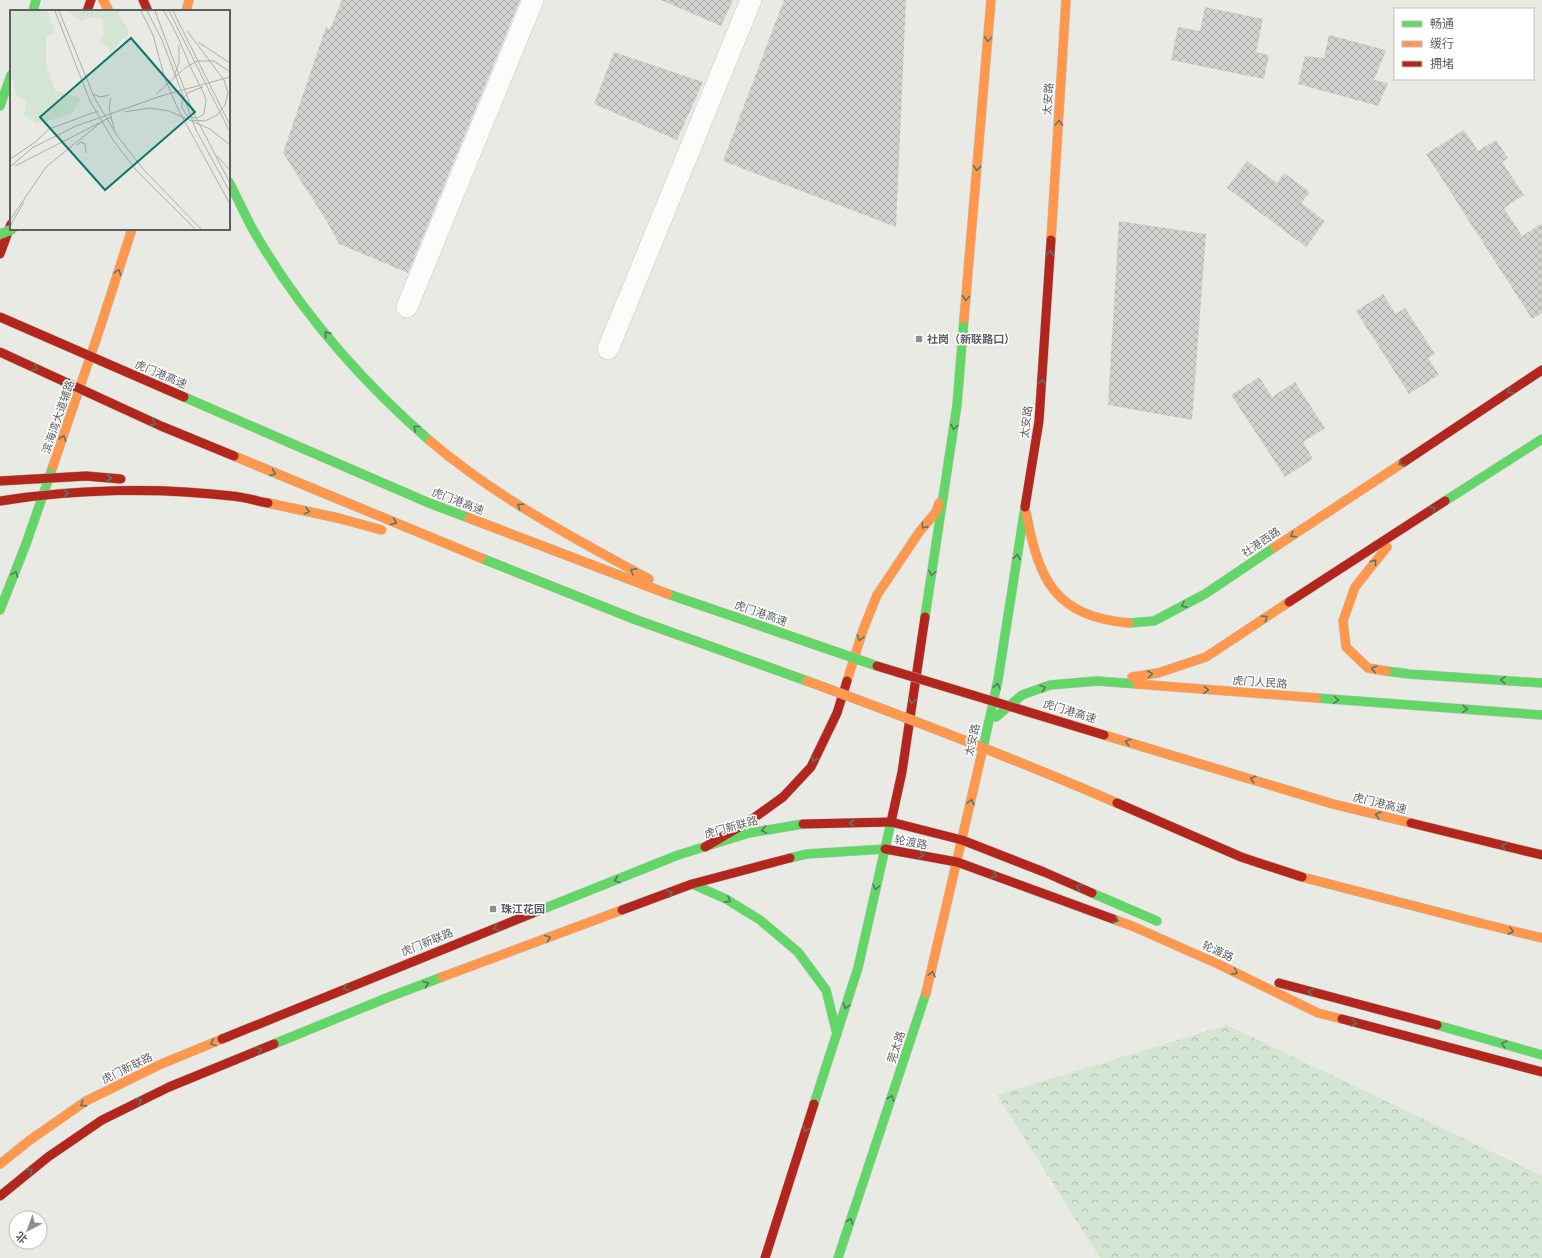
<svg xmlns="http://www.w3.org/2000/svg" width="1542" height="1258" font-family="'Archivo Narrow','Noto Sans SC',sans-serif">
<defs>
<pattern id="forest-crowns" width="20" height="18" patternUnits="userSpaceOnUse"><rect width="20" height="18" fill="#d4e5d3"/><path d="M2 6a3 3 0 1 1 6 0M12 15a3 3 0 1 1 6 0" fill="none" stroke="#afbdaf"/></pattern>
<pattern id="building-cross-hatch" width="8" height="8" patternUnits="userSpaceOnUse"><rect width="8" height="8" fill="#d1d1ce"/><path d="M0 0l8 8M0 8l8-8" fill="none" stroke="#adadab"/></pattern>
</defs>
<rect width="100%" height="100%" fill="#eaeae5"/>
<polygon fill="url(#forest-crowns)" points="1227,1025 1542,1176 1542,1258 1100,1258 997,1095"/>
<g fill="url(#building-cross-hatch)">
<polygon points="342,0 520,0 408,273 339,244 326,220 283,153 326,27 330,29"/>
<polygon points="661,0 733,0 721,26"/>
<polygon points="784,0 906,0 896,227 723,161"/>
<polygon points="1205,7 1263,19 1256,52 1269,55 1264,79 1171,60 1178,27 1200,31"/>
<polygon points="1329,35 1386,50 1374,80 1388,83 1378,106 1298,84 1305,56 1324,58"/>
<polygon points="614,52 703,82 677,140 594,104"/>
<polygon points="1464,130 1478,151 1496,140 1508,158 1502,162 1524,195 1504,208 1522,236 1542,223 1542,313 1532,319 1426,154"/>
<polygon points="1247,161 1277,183 1284,173 1310,192 1301,203 1325,221 1306,247 1227,188"/>
<polygon points="1119,221 1206,234 1192,420 1108,405"/>
<polygon points="1383,294 1396,314 1405,308 1435,354 1428,358 1439,375 1409,394 1356,311"/>
<polygon points="1259,377 1272,397 1295,382 1325,428 1303,442 1313,459 1285,477 1231,395"/>
</g>
<g fill="none" stroke-linecap="round" stroke-linejoin="round">
<g stroke="#c6c6c6" stroke-width="22">
<g id="street">
<polyline points="407,307 533,0"/>
<polyline points="608,349 751,0"/>
</g>
</g>
<g stroke="#c7c7c7" stroke-width="10">
<g id="fast">
<polyline points="33,11 36,0"/>
<polyline points="0,106 11,75"/>
<path d="M229,182C237,197 244,213 252,228C298,309 360,380 430,441"/>
<polyline points="1445,501 1542,439"/>
<polyline points="0,610 26,544 53,466"/>
<polyline points="925,617 957,405 964,319"/>
<polyline points="1129,623 1154,621 1205,594 1275,547"/>
<polyline points="1386,671 1409,674 1542,683"/>
<polyline points="1317,698 1542,715"/>
<polyline points="996,717 1022,695 1050,685 1097,681 1137,684"/>
<polyline points="983,748 998,680 1025,507"/>
<polyline points="790,858 807,854 885,849"/>
<polyline points="692,884 726,899 760,920 798,952 826,990 837,1034"/>
<polyline points="1092,893 1157,921"/>
<polyline points="533,913 678,855 749,833 803,824"/>
<polyline points="1437,1025 1542,1055"/>
<polyline points="274,1044 389,997 442,977"/>
<polyline points="814,1104 858,968 891,822"/>
<polyline points="838,1258 926,993"/>
</g>
</g>
<g stroke="#c7c7c7" stroke-width="10">
<g id="slow">
<polyline points="103,0 109,11"/>
<polyline points="186,11 189,0"/>
<polyline points="1051,240 1066,0"/>
<polyline points="964,319 991,0"/>
<path d="M430,441C496,497 573,538 649,579"/>
<polyline points="53,466 99,331 132,229"/>
<path d="M1026,512C1039,580 1054,616 1129,623"/>
<polyline points="1275,547 1404,462"/>
<polyline points="1386,671 1368,668 1346,647 1343,621 1355,587 1387,547"/>
<polyline points="1132,677 1158,673 1206,657 1289,602"/>
<polyline points="847,681 863,630 877,595 920,531 936,512 939,503"/>
<polyline points="1137,684 1317,698"/>
<polyline points="1113,919 1132,926 1218,964 1318,1013 1342,1019"/>
<polyline points="1480,923 1542,938"/>
<polyline points="442,977 622,910"/>
<polyline points="926,993 983,748"/>
<polyline points="0,1164 30,1140 86,1101 159,1065 222,1039"/>
</g>
</g>
<g stroke="#c7c7c7" stroke-width="10">
<g id="jam">
<polyline points="143,0 148,11"/>
<polyline points="87,11 91,0"/>
<polyline points="0,254 11,224"/>
<polyline points="1404,462 1542,370"/>
<polyline points="1025,507 1039,421 1051,240"/>
<polyline points="1289,602 1445,501"/>
<polyline points="891,822 962,840 1044,872 1092,893"/>
<polyline points="891,822 902,772 925,617"/>
<polyline points="803,824 891,822"/>
<polyline points="705,847 751,820 783,797 811,767 837,713 847,681"/>
<polyline points="885,849 957,862 1113,919"/>
<polyline points="622,910 692,884 790,858"/>
<polyline points="1279,983 1437,1025"/>
<polyline points="1342,1019 1542,1072"/>
<polyline points="222,1039 533,913"/>
<polyline points="0,1196 48,1157 102,1120 169,1087 274,1044"/>
<polyline points="765,1258 814,1104"/>
</g>
</g>
<use href="#street" stroke="#fcfcfb" stroke-width="21"/>
<use href="#fast" stroke="#63d668" stroke-width="9"/>
<use href="#slow" stroke="#ff974d" stroke-width="9"/>
<use href="#jam" stroke="#b3261e" stroke-width="9"/>
<g stroke="#bdb496" stroke-width="10" stroke-linecap="butt">
<g id="fast-bridge">
<polyline points="0,234 13,229"/>
<polyline points="184,397 429,503 469,518"/>
<polyline points="481,558 634,619 807,681"/>
<polyline points="668,594 877,666"/>
</g>
</g>
<g stroke="#bdb496" stroke-width="10" stroke-linecap="butt">
<g id="slow-bridge">
<polyline points="234,456 481,558"/>
<polyline points="268,503 338,518 382,530"/>
<polyline points="469,518 668,594"/>
<path d="M807,681C911,719 1015,759 1117,803"/>
<polyline points="1104,735 1333,804 1411,823"/>
<polyline points="1302,877 1480,923"/>
</g>
</g>
<g stroke="#bdb496" stroke-width="10" stroke-linecap="butt">
<g id="jam-bridge">
<polyline points="0,317 184,397"/>
<polyline points="0,352 161,426 234,456"/>
<polyline points="0,481 86,476 121,479"/>
<path d="M0,501C74,489 158,487 232,496C244,497 257,501 268,503"/>
<polyline points="877,666 1104,735"/>
<polyline points="1117,803 1241,857 1302,877"/>
<polyline points="1411,823 1542,855"/>
</g>
</g>
<use href="#fast-bridge" stroke="#63d668" stroke-width="9"/>
<use href="#slow-bridge" stroke="#ff974d" stroke-width="9"/>
<use href="#jam-bridge" stroke="#b3261e" stroke-width="9"/>
</g>
<defs><path id="oneway-chevron" d="M-2-3.5L2.5 0L-2 3.5" fill="none" stroke-width="1.6" stroke-linecap="round" stroke-linejoin="round"/></defs>
<g stroke="#5d7663">
<use href="#oneway-chevron" transform="translate(988 39) rotate(95)"/>
<use href="#oneway-chevron" transform="translate(1059 123) rotate(-86)"/>
<use href="#oneway-chevron" transform="translate(977 168) rotate(95)"/>
<use href="#oneway-chevron" transform="translate(1050 253) rotate(-86)"/>
<use href="#oneway-chevron" transform="translate(118 272) rotate(-73)"/>
<use href="#oneway-chevron" transform="translate(966 298) rotate(95)"/>
<use href="#oneway-chevron" transform="translate(327 334) rotate(-129)"/>
<use href="#oneway-chevron" transform="translate(35 368) rotate(25)"/>
<use href="#oneway-chevron" transform="translate(1042 382) rotate(-86)"/>
<use href="#oneway-chevron" transform="translate(1510 391) rotate(146)"/>
<use href="#oneway-chevron" transform="translate(153 423) rotate(25)"/>
<use href="#oneway-chevron" transform="translate(954 427) rotate(99)"/>
<use href="#oneway-chevron" transform="translate(416 428) rotate(-141)"/>
<use href="#oneway-chevron" transform="translate(63 438) rotate(-71)"/>
<use href="#oneway-chevron" transform="translate(1401 463) rotate(146)"/>
<use href="#oneway-chevron" transform="translate(273 473) rotate(22)"/>
<use href="#oneway-chevron" transform="translate(109 478) rotate(5)"/>
<use href="#oneway-chevron" transform="translate(66 493) rotate(-4)"/>
<use href="#oneway-chevron" transform="translate(520 506) rotate(-146)"/>
<use href="#oneway-chevron" transform="translate(1433 509) rotate(-33)"/>
<use href="#oneway-chevron" transform="translate(307 511) rotate(12)"/>
<use href="#oneway-chevron" transform="translate(394 522) rotate(22)"/>
<use href="#oneway-chevron" transform="translate(924 526) rotate(129)"/>
<use href="#oneway-chevron" transform="translate(1293 535) rotate(146)"/>
<use href="#oneway-chevron" transform="translate(1017 557) rotate(-81)"/>
<use href="#oneway-chevron" transform="translate(1374 562) rotate(-52)"/>
<use href="#oneway-chevron" transform="translate(633 571) rotate(-151)"/>
<use href="#oneway-chevron" transform="translate(932 573) rotate(99)"/>
<use href="#oneway-chevron" transform="translate(15 574) rotate(-68)"/>
<use href="#oneway-chevron" transform="translate(1184 605) rotate(152)"/>
<use href="#oneway-chevron" transform="translate(1265 618) rotate(-33)"/>
<use href="#oneway-chevron" transform="translate(860 638) rotate(107)"/>
<use href="#oneway-chevron" transform="translate(1374 669) rotate(-167)"/>
<use href="#oneway-chevron" transform="translate(1150 674) rotate(-8)"/>
<use href="#oneway-chevron" transform="translate(1503 680) rotate(-176)"/>
<use href="#oneway-chevron" transform="translate(997 686) rotate(-78)"/>
<use href="#oneway-chevron" transform="translate(1043 688) rotate(-19)"/>
<use href="#oneway-chevron" transform="translate(1206 690) rotate(4)"/>
<use href="#oneway-chevron" transform="translate(1336 700) rotate(4)"/>
<use href="#oneway-chevron" transform="translate(912 701) rotate(99)"/>
<use href="#oneway-chevron" transform="translate(1465 709) rotate(4)"/>
<use href="#oneway-chevron" transform="translate(1128 742) rotate(-163)"/>
<use href="#oneway-chevron" transform="translate(814 759) rotate(116)"/>
<use href="#oneway-chevron" transform="translate(1253 779) rotate(-163)"/>
<use href="#oneway-chevron" transform="translate(971 802) rotate(-77)"/>
<use href="#oneway-chevron" transform="translate(1378 815) rotate(-166)"/>
<use href="#oneway-chevron" transform="translate(852 823) rotate(179)"/>
<use href="#oneway-chevron" transform="translate(764 830) rotate(170)"/>
<use href="#oneway-chevron" transform="translate(1504 846) rotate(-166)"/>
<use href="#oneway-chevron" transform="translate(921 855) rotate(10)"/>
<use href="#oneway-chevron" transform="translate(994 875) rotate(21)"/>
<use href="#oneway-chevron" transform="translate(617 880) rotate(158)"/>
<use href="#oneway-chevron" transform="translate(876 887) rotate(102)"/>
<use href="#oneway-chevron" transform="translate(1079 887) rotate(-157)"/>
<use href="#oneway-chevron" transform="translate(670 893) rotate(-20)"/>
<use href="#oneway-chevron" transform="translate(728 900) rotate(29)"/>
<use href="#oneway-chevron" transform="translate(1116 920) rotate(20)"/>
<use href="#oneway-chevron" transform="translate(496 928) rotate(158)"/>
<use href="#oneway-chevron" transform="translate(1511 931) rotate(14)"/>
<use href="#oneway-chevron" transform="translate(548 938) rotate(-20)"/>
<use href="#oneway-chevron" transform="translate(1235 972) rotate(26)"/>
<use href="#oneway-chevron" transform="translate(932 974) rotate(-77)"/>
<use href="#oneway-chevron" transform="translate(426 984) rotate(-20)"/>
<use href="#oneway-chevron" transform="translate(346 988) rotate(158)"/>
<use href="#oneway-chevron" transform="translate(1311 992) rotate(-166)"/>
<use href="#oneway-chevron" transform="translate(846 1006) rotate(108)"/>
<use href="#oneway-chevron" transform="translate(1354 1023) rotate(15)"/>
<use href="#oneway-chevron" transform="translate(213 1043) rotate(158)"/>
<use href="#oneway-chevron" transform="translate(1504 1044) rotate(-164)"/>
<use href="#oneway-chevron" transform="translate(259 1050) rotate(-22)"/>
<use href="#oneway-chevron" transform="translate(891 1098) rotate(-71)"/>
<use href="#oneway-chevron" transform="translate(139 1101) rotate(-26)"/>
<use href="#oneway-chevron" transform="translate(83 1104) rotate(147)"/>
<use href="#oneway-chevron" transform="translate(806 1129) rotate(108)"/>
<use href="#oneway-chevron" transform="translate(30 1171) rotate(-39)"/>
<use href="#oneway-chevron" transform="translate(850 1221) rotate(-71)"/>
</g>
<g fill="#8d8f90" stroke="#fff" stroke-width="1.5">
<rect x="915" y="335" width="8" height="8" rx="2"/>
<rect x="489" y="905" width="8" height="8" rx="2"/>
</g>
<g text-anchor="middle" dominant-baseline="central" stroke-width="3" stroke-linejoin="round" paint-order="stroke">
<g font-size="11" fill="#5b5e62" stroke="#fff">
<text transform="translate(1048 99) rotate(-86)">太安路</text>
<text transform="translate(161 374) rotate(23)">虎门港高速</text>
<text transform="translate(58 417) rotate(-71)">滨海湾大道辅路</text>
<text transform="translate(1026 422) rotate(-83)">太安路</text>
<text transform="translate(458 501) rotate(21)">虎门港高速</text>
<text transform="translate(1261 542) rotate(-34)">社港西路</text>
<text transform="translate(761 613) rotate(19)">虎门港高速</text>
<text transform="translate(1260 682) rotate(4)">虎门人民路</text>
<text transform="translate(1070 711) rotate(17)">虎门港高速</text>
<text transform="translate(972 740) rotate(-77)">太安路</text>
<text transform="translate(1380 803) rotate(14)">虎门港高速</text>
<text transform="translate(731 827) rotate(-15)">虎门新联路</text>
<text transform="translate(911 842) rotate(10)">轮渡路</text>
<text transform="translate(427 942) rotate(-22)">虎门新联路</text>
<text transform="translate(1218 951) rotate(25)">轮渡路</text>
<text transform="translate(896 1047) rotate(-71)">莞太路</text>
<text transform="translate(127 1068) rotate(-26)">虎门新联路</text>
</g>
<g font-size="11" font-weight="bold" fill="#5b5e62" stroke="#fff" text-anchor="start">
<text x="927" y="339">社岗（新联路口）</text>
<text x="501" y="909">珠江花园</text>
</g>
</g>
<g transform="translate(10 10)">
<rect width="220" height="220" fill="#eaeae5"/>
<path d="M0,1H37L45,22L36,28V53L45,81L71,88L61,104L26,114L14,104L17,92L5,83L4,70L0,68ZM58,1H110L108,3L119,20L117,28H113L101,43L98,37L90,32L94,24L93,10L81,7L72,11Z" fill="#d4e5d3"/>
<path fill="none" stroke="#adaead" stroke-width="1" d="M45,1L80,91L103,130L126,160L185,219M49,1L85,89L108,127L134,160L191,219M131,1L143,25L155,69L169,101L220,194M137,1L152,30L186,120L220,182M145,1L183,102L220,173M154,1L167,25L175,44L181,58L193,82L196,90L194,104L187,108L178,107L172,98V90L178,83L187,79L193,77M159,1L220,122M163,1L220,115M177,21L214,70L218,83L215,95L207,105L195,111L181,110M188,32L220,53M164,66L169,53V35M83,84L90,87L99,85M146,84L175,58L187,51H204L220,62M101,88L99,98L104,119M114,102L140,98L159,101L200,119L220,135M67,135L71,132L75,134L76,143M207,146L220,160M0,149L24,133L39,119L88,101M5,156L101,107M0,157L22,138L66,116L154,85L220,67M0,210L36,157L90,113M0,216L14,192"/>
<path fill="#0f766e" fill-opacity="0.15" stroke="#0f766e" stroke-width="2" d="M121,28L185,102L95,180L30,107Z"/>
<rect width="220" height="220" fill="none" stroke="#5b5e62" stroke-width="2"/>
</g>
<rect x="1394" y="8" width="140" height="72" fill="#ffffff" stroke="#bdbfc0"/>
<rect x="1402" y="21" width="20" height="6" fill="#63d668" stroke="#bdbfc0"/>
<text x="1430" y="28" font-size="12" fill="#5b5e62">畅通</text>
<rect x="1402" y="41" width="20" height="6" fill="#ff974d" stroke="#bdbfc0"/>
<text x="1430" y="48" font-size="12" fill="#5b5e62">缓行</text>
<rect x="1402" y="61" width="20" height="6" fill="#b3261e" stroke="#bdbfc0"/>
<text x="1430" y="68" font-size="12" fill="#5b5e62">拥堵</text>
<g transform="translate(28 1230) rotate(221)"><circle r="19" fill="#ffffff" stroke="#bdbfc0"/>
<path d="M0-3L7 15L0 10L-7 15Z" fill="#8d8f90"/>
<text y="-6" font-size="11" font-weight="bold" text-anchor="middle" fill="#5b5e62">北</text>
</g>
</svg>
